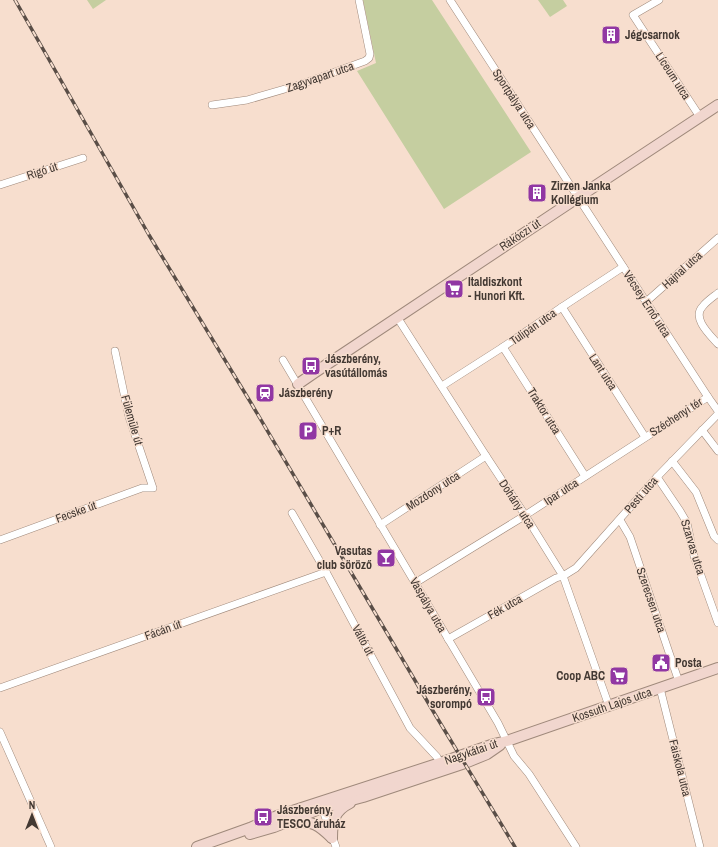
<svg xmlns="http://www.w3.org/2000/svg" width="718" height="847" font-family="'Archivo Narrow',sans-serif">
<rect width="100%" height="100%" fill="#f7dece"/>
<g fill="#c5cea0">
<polygon points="87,0 106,0 93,9"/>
<polygon points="363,0 432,0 531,152 444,209 357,71 376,63"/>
<polygon points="538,0 563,0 567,6 550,17"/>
</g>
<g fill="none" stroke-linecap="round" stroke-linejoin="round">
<g stroke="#9f897b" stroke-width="8">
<g id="street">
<polyline points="450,0 572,188 708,397 718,411"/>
<polyline points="659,0 633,15 700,117"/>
<polyline points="212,105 247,100 302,84 365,61 369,58 370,54 359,0"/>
<polyline points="0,185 83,158"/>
<path d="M718,293C713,297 707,301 703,306C691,318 710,335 718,344"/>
<polyline points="646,302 718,238"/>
<polyline points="562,307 645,437"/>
<polyline points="397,317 486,456 525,515 563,576 609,706"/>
<polyline points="503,347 585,476"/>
<polyline points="283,360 498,723 514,756 529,774 576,847"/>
<polyline points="442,386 503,347 562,307 623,267"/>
<polyline points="702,430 718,451"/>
<polyline points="672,461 696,492 714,536 718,540"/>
<polyline points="657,477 680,511 687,523 694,556 718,623"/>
<polyline points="292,513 326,572 410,728 437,757 440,763"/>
<polyline points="620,520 630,537 679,682"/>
<polyline points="380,525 486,456"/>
<polyline points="0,540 142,488 153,488 129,417 115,351"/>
<polyline points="415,583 521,518 708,397"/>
<polyline points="448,639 556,578 563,576 576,568 657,477 718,414"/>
<polyline points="0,688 326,572"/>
<polyline points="660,688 700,847"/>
<polyline points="0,732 51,847"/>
<polyline points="321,805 336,847"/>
</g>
</g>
<g stroke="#9f897b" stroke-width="12">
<g id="secondary">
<polyline points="298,384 314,373 571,202 718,105"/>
<path d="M294,823C311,819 320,826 332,838"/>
<polyline points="250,834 274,827 322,808 363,797 465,763 487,754 500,745"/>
<path d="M332,838C332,821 334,811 350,803"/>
<polyline points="197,847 250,828 277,816 440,763 494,744 507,741 718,668"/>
</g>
</g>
<use href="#street" stroke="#fff" stroke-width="7"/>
<use href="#secondary" stroke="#f1d6ce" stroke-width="10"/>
<g stroke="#5a4e47" stroke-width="3.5">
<polyline id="rail" points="15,0 149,235 251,403 436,716 515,847"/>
</g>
<use href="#rail" stroke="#f7dece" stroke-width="2" stroke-dasharray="6" stroke-linecap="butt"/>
</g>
<defs>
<g id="building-square" transform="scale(1)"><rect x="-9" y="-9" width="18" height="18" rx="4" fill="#9137a3" stroke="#f7dece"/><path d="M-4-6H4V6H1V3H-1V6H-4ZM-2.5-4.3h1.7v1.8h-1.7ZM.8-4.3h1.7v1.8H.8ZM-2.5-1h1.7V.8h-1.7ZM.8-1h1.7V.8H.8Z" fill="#fff"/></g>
<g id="supermarket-square" transform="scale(1)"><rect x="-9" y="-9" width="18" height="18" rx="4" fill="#9137a3" stroke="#f7dece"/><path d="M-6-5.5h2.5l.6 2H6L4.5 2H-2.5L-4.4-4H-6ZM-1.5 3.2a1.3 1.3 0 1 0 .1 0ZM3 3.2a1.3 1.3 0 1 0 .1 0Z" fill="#fff"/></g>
<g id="bus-square" transform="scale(1)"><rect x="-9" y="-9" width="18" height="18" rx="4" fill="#9137a3" stroke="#f7dece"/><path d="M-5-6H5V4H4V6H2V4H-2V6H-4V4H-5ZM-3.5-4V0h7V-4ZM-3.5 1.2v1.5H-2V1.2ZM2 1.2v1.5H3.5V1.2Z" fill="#fff"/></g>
<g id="station-square" transform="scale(1)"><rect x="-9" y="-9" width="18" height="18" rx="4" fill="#9137a3" stroke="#f7dece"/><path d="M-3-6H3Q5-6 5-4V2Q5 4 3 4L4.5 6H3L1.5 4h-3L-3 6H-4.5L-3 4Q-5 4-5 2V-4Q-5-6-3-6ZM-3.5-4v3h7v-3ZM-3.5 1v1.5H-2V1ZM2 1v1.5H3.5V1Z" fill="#fff"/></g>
<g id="parking-square" transform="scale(1)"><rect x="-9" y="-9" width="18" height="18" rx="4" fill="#9137a3" stroke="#f7dece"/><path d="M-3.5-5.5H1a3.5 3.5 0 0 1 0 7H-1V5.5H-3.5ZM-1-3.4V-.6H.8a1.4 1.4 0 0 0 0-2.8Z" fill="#fff"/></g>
<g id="bar-square" transform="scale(1)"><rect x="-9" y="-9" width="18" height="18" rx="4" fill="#9137a3" stroke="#f7dece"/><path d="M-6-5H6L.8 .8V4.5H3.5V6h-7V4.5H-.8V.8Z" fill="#fff"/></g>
<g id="civic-square" transform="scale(1)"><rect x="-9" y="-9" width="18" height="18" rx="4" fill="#9137a3" stroke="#f7dece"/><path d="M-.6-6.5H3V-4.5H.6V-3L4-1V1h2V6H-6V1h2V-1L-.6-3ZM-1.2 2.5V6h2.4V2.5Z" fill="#fff"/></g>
</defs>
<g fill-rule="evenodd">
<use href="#building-square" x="611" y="35"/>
<use href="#building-square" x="537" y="193"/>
<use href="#supermarket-square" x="454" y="289"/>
<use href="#bus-square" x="311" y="366"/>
<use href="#station-square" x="265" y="393"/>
<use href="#parking-square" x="308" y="431"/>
<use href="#bar-square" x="386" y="558"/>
<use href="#civic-square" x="661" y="663"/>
<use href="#supermarket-square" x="619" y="676"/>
<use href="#bus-square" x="486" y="697"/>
<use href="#bus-square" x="263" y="817"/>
</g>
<g text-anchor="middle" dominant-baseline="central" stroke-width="3" stroke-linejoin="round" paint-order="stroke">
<g font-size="12" font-weight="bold" fill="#433933" stroke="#f7dece" text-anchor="start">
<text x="625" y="35">Jégcsarnok</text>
<text x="551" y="186">Zirzen Janka<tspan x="551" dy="14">Kollégium</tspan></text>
<text x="468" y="282">Italdiszkont<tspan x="468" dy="14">- Hunori Kft.</tspan></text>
<text x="325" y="359">Jászberény,<tspan x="325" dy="14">vasútállomás</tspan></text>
<text x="279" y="393">Jászberény</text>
<text x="322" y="431">P+R</text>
<text x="372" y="551" text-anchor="end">Vasutas<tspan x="372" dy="14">club söröző</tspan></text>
<text x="675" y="663">Posta</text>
<text x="605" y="676" text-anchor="end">Coop ABC</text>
<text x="472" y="690" text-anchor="end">Jászberény,<tspan x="472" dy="14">sorompó</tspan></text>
<text x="277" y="810">Jászberény,<tspan x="277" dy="14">TESCO áruház</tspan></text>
</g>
<g font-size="12" fill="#433933" stroke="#f7dece">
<text transform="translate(673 76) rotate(57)">Líceum utca</text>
<text transform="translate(320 77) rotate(-19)">Zagyvapart utca</text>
<text transform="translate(514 99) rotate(57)">Sportpálya utca</text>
<text transform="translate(42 171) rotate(-18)">Rigó út</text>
<text transform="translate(520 235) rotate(-34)">Rákóczi út</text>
<text transform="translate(682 270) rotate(-42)">Hajnal utca</text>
<text transform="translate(647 304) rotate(57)">Vécsey Ernő utca</text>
<text transform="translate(533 327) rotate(-35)">Tulipán utca</text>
<text transform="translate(603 372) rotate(57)">Lant utca</text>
<text transform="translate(544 411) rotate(58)">Traktor utca</text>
<text transform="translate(676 417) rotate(-33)">Széchenyi tér</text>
<text transform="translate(132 420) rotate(74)">Fülemüle út</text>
<text transform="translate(433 491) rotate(-33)">Mozdony utca</text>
<text transform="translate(561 492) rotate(-33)">Ipar utca</text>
<text transform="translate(641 495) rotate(-49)">Pesti utca</text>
<text transform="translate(517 504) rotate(57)">Dohány utca</text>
<text transform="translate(76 512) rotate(-20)">Fecske út</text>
<text transform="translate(693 547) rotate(73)">Szarvas utca</text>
<text transform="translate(651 600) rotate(71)">Szerecsen utca</text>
<text transform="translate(428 605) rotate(60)">Vaspálya utca</text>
<text transform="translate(505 607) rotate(-30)">Fék utca</text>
<text transform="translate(163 630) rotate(-20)">Fácán út</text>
<text transform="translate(363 640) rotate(62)">Váltó út</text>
<text transform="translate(612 705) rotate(-19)">Kossuth Lajos utca</text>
<text transform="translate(471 752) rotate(-19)">Nagykátai út</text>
<text transform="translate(680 768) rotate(76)">Faiskola utca</text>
</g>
</g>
<g transform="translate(32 815)" stroke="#f7dece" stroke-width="3" paint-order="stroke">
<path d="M0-3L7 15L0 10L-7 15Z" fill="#433933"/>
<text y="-6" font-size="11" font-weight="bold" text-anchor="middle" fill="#433933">N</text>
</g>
</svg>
